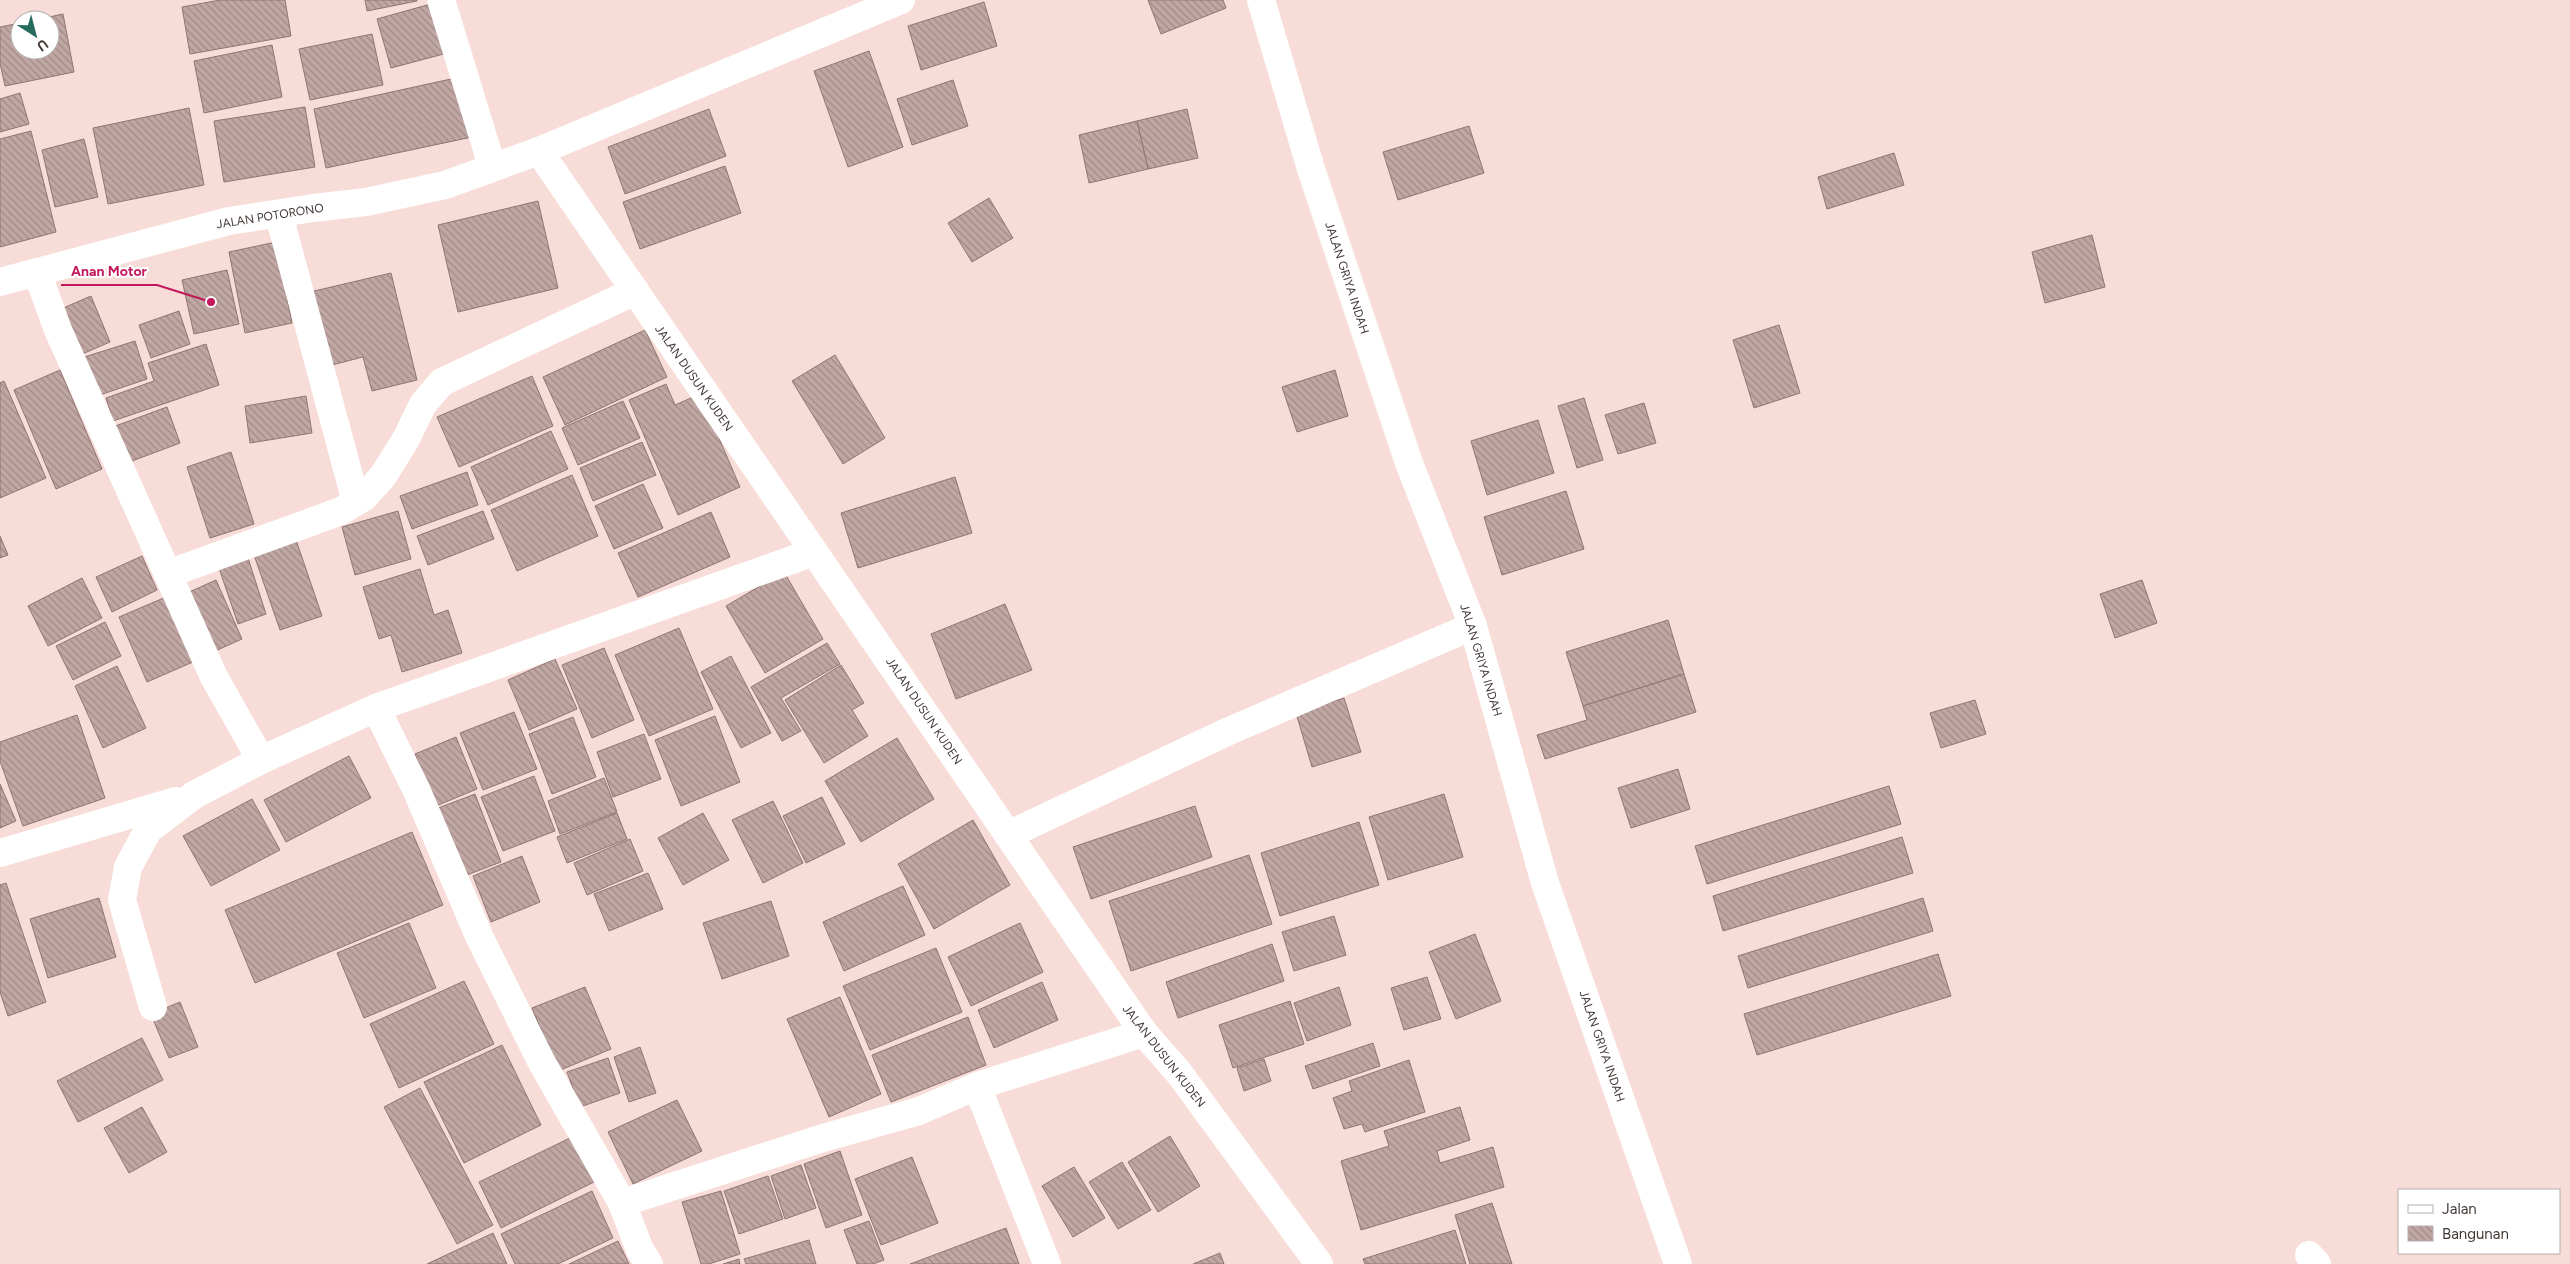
<svg xmlns="http://www.w3.org/2000/svg" width="2570" height="1264" font-family="Figtree,sans-serif">
<defs>
<pattern id="building-back-hatch" width="6" height="6" patternUnits="userSpaceOnUse" patternTransform="scale(1.25)"><rect width="6" height="6" fill="#c1a7a3"/><path d="M-1 5l2 2M0 0l6 6M5-1l2 2" fill="none" stroke="#9e8986"/></pattern>
</defs>
<rect width="100%" height="100%" fill="#f7dcd7"/>
<g fill="url(#building-back-hatch)" stroke="#8f7672">
<polygon points="220,0 285,0 291,36 190,54 182,7"/>
<polygon points="365,0 417,0 417,1 367,11"/>
<polygon points="1148,0 1223,0 1226,8 1161,34"/>
<polygon points="438,2 451,52 391,68 377,19"/>
<polygon points="984,2 997,46 921,70 908,26"/>
<polygon points="63,14 74,72 5,86 0,63 0,27 20,23 20,50 50,50 50,20 35,20"/>
<polygon points="372,34 383,85 310,100 299,49"/>
<polygon points="272,45 282,97 204,113 194,61"/>
<polygon points="869,51 903,147 848,167 814,71"/>
<polygon points="460,77 472,137 326,168 314,109"/>
<polygon points="953,80 968,126 912,145 897,99"/>
<polygon points="20,93 29,124 0,132 0,99"/>
<polygon points="305,107 315,167 224,182 214,121"/>
<polygon points="189,108 204,185 108,204 93,128"/>
<polygon points="709,109 726,156 625,194 608,147"/>
<polygon points="1187,109 1198,158 1148,169 1137,121"/>
<polygon points="1137,121 1148,169 1089,183 1079,135"/>
<polygon points="1469,126 1484,173 1398,200 1383,152"/>
<polygon points="31,131 56,232 0,247 0,139"/>
<polygon points="84,139 98,197 55,207 42,150"/>
<polygon points="1894,153 1904,185 1827,209 1818,177"/>
<polygon points="725,166 741,213 640,249 623,202"/>
<polygon points="989,198 1013,238 972,262 948,223"/>
<polygon points="538,201 558,288 458,312 438,225"/>
<polygon points="2092,235 2105,287 2045,303 2032,252"/>
<polygon points="276,242 292,323 245,333 229,252"/>
<polygon points="227,270 239,324 194,334 182,280"/>
<polygon points="391,273 417,380 372,391 363,357 328,366 310,292"/>
<polygon points="91,296 110,342 73,358 54,312"/>
<polygon points="179,311 190,344 151,358 139,325"/>
<polygon points="1779,325 1800,393 1754,408 1733,340"/>
<polygon points="645,330 667,377 565,425 543,377"/>
<polygon points="135,341 147,379 91,398 78,359"/>
<polygon points="206,344 219,385 113,421 106,398 154,381 148,363"/>
<polygon points="835,355 885,438 843,464 792,381"/>
<polygon points="60,370 102,469 56,489 14,390"/>
<polygon points="1335,370 1348,416 1297,432 1282,387"/>
<polygon points="532,376 553,426 459,467 437,417"/>
<polygon points="4,381 46,478 0,498 0,383"/>
<polygon points="666,384 675,405 700,394 740,487 678,515 629,400"/>
<polygon points="306,396 312,433 250,443 245,406"/>
<polygon points="1584,398 1603,460 1577,468 1558,406"/>
<polygon points="623,401 640,438 578,465 562,428"/>
<polygon points="1644,403 1656,443 1618,454 1605,415"/>
<polygon points="167,407 180,443 124,464 110,428"/>
<polygon points="1538,420 1554,473 1487,495 1471,441"/>
<polygon points="551,431 568,469 488,505 471,467"/>
<polygon points="642,442 656,475 593,501 580,468"/>
<polygon points="231,452 254,524 210,538 187,467"/>
<polygon points="467,472 478,505 412,529 400,496"/>
<polygon points="572,475 598,536 517,571 491,510"/>
<polygon points="955,477 972,533 858,568 841,513"/>
<polygon points="643,484 663,528 614,549 595,506"/>
<polygon points="1566,491 1584,549 1502,575 1484,517"/>
<polygon points="398,511 411,559 355,575 342,527"/>
<polygon points="483,511 494,539 428,565 417,536"/>
<polygon points="711,512 730,557 638,597 618,553"/>
<polygon points="0,536 8,555 0,558"/>
<polygon points="295,537 322,616 280,630 253,552"/>
<polygon points="142,556 157,590 112,612 96,577"/>
<polygon points="248,558 266,614 238,624 219,568"/>
<polygon points="420,569 434,615 448,610 462,653 402,672 391,635 379,639 363,587"/>
<polygon points="784,572 823,639 765,673 726,606"/>
<polygon points="82,578 102,618 48,646 28,606"/>
<polygon points="216,580 242,639 213,652 187,593"/>
<polygon points="2142,580 2157,623 2115,638 2100,594"/>
<polygon points="166,597 193,662 147,682 119,617"/>
<polygon points="1005,604 1032,670 956,699 931,634"/>
<polygon points="1668,620 1684,674 1583,706 1566,652"/>
<polygon points="105,622 121,656 73,680 56,646"/>
<polygon points="679,628 713,709 649,736 615,655"/>
<polygon points="827,643 840,664 781,698 801,731 782,741 751,687"/>
<polygon points="604,648 634,720 592,738 562,665"/>
<polygon points="731,656 771,733 741,748 701,672"/>
<polygon points="555,659 577,709 529,730 508,680"/>
<polygon points="841,665 864,703 852,710 868,736 824,763 785,700"/>
<polygon points="117,666 146,728 103,748 75,686"/>
<polygon points="1684,674 1696,712 1545,759 1537,735 1587,720 1583,706"/>
<polygon points="1344,698 1361,752 1312,767 1296,713"/>
<polygon points="1975,700 1986,734 1941,748 1930,713"/>
<polygon points="514,712 537,769 483,790 460,733"/>
<polygon points="77,715 105,798 23,826 0,761 0,742"/>
<polygon points="715,716 740,782 681,806 655,740"/>
<polygon points="573,717 596,777 552,794 529,734"/>
<polygon points="644,734 661,779 613,797 597,752"/>
<polygon points="456,737 477,789 436,806 415,754"/>
<polygon points="897,738 934,799 861,842 825,781"/>
<polygon points="349,756 371,798 286,842 264,800"/>
<polygon points="1678,769 1690,809 1631,828 1618,788"/>
<polygon points="534,776 555,831 503,851 481,797"/>
<polygon points="604,778 617,812 560,834 548,801"/>
<polygon points="0,784 16,821 0,828"/>
<polygon points="1889,786 1901,824 1707,884 1695,846"/>
<polygon points="475,794 501,862 459,878 433,810"/>
<polygon points="1444,794 1463,857 1388,880 1369,817"/>
<polygon points="822,797 845,844 806,863 783,816"/>
<polygon points="252,799 280,850 211,886 183,836"/>
<polygon points="773,801 803,863 763,883 732,820"/>
<polygon points="1195,806 1212,857 1091,899 1073,847"/>
<polygon points="617,813 627,839 567,863 557,837"/>
<polygon points="703,813 729,860 683,885 658,838"/>
<polygon points="973,820 1010,885 934,929 898,864"/>
<polygon points="1359,822 1379,885 1280,916 1261,853"/>
<polygon points="412,832 443,905 255,983 225,910"/>
<polygon points="1902,837 1913,873 1723,931 1713,896"/>
<polygon points="630,839 643,871 587,895 574,863"/>
<polygon points="1249,855 1272,924 1131,971 1109,901"/>
<polygon points="522,856 540,902 491,922 473,876"/>
<polygon points="648,873 663,909 609,931 594,894"/>
<polygon points="6,883 46,1002 8,1016 0,992 0,885"/>
<polygon points="903,886 925,935 844,971 823,922"/>
<polygon points="99,898 116,957 48,978 30,919"/>
<polygon points="1923,898 1933,931 1748,988 1738,956"/>
<polygon points="771,901 789,956 722,979 703,923"/>
<polygon points="1334,916 1346,955 1294,971 1282,932"/>
<polygon points="409,923 436,988 364,1018 337,953"/>
<polygon points="1020,923 1043,972 971,1006 948,957"/>
<polygon points="1475,934 1501,1001 1456,1019 1429,952"/>
<polygon points="1272,944 1284,981 1178,1018 1166,982"/>
<polygon points="936,948 962,1012 870,1050 843,986"/>
<polygon points="1938,954 1951,996 1757,1055 1744,1014"/>
<polygon points="1427,977 1441,1019 1404,1030 1391,988"/>
<polygon points="464,981 494,1044 399,1088 370,1024"/>
<polygon points="1042,982 1058,1020 994,1048 978,1010"/>
<polygon points="585,987 611,1049 558,1071 532,1008"/>
<polygon points="1339,987 1351,1025 1307,1041 1294,1003"/>
<polygon points="840,997 881,1094 829,1117 787,1019"/>
<polygon points="1290,1001 1304,1044 1233,1068 1219,1025"/>
<polygon points="180,1002 198,1047 169,1058 151,1014"/>
<polygon points="968,1017 986,1065 891,1102 872,1055"/>
<polygon points="142,1038 163,1080 78,1122 57,1081"/>
<polygon points="1373,1043 1380,1066 1313,1089 1305,1066"/>
<polygon points="502,1045 541,1125 464,1163 424,1082"/>
<polygon points="640,1047 656,1093 629,1102 614,1057"/>
<polygon points="608,1058 620,1093 580,1107 567,1072"/>
<polygon points="1264,1059 1271,1081 1244,1091 1237,1068"/>
<polygon points="1409,1060 1425,1112 1365,1132 1362,1124 1344,1129 1333,1098 1352,1091 1349,1081"/>
<polygon points="420,1088 493,1225 457,1244 384,1107"/>
<polygon points="677,1100 702,1151 633,1184 608,1132"/>
<polygon points="142,1107 167,1152 129,1173 104,1128"/>
<polygon points="1460,1107 1470,1140 1437,1151 1440,1163 1493,1147 1504,1187 1361,1230 1341,1161 1389,1146 1384,1131"/>
<polygon points="1170,1136 1200,1186 1158,1212 1128,1162"/>
<polygon points="572,1137 594,1182 501,1228 479,1182"/>
<polygon points="840,1151 862,1215 826,1228 804,1164"/>
<polygon points="912,1157 938,1223 881,1245 855,1179"/>
<polygon points="1122,1162 1151,1210 1118,1229 1089,1182"/>
<polygon points="801,1165 816,1208 785,1219 771,1176"/>
<polygon points="1074,1167 1105,1218 1073,1237 1042,1186"/>
<polygon points="768,1176 783,1219 739,1234 724,1191"/>
<polygon points="592,1191 613,1238 558,1264 515,1264 501,1234"/>
<polygon points="721,1191 740,1254 709,1264 701,1264 682,1202"/>
<polygon points="1492,1203 1512,1264 1470,1264 1455,1215"/>
<polygon points="869,1221 884,1260 873,1264 857,1264 844,1230"/>
<polygon points="1006,1228 1019,1264 910,1264"/>
<polygon points="1455,1230 1466,1264 1365,1264 1363,1259"/>
<polygon points="493,1233 507,1264 427,1264"/>
<polygon points="809,1240 816,1264 746,1264 744,1259"/>
<polygon points="618,1241 629,1264 569,1264"/>
<polygon points="1220,1253 1224,1264 1193,1264"/>
<polygon points="739,1259 740,1264 723,1264"/>
</g>
<g fill="none" stroke-linecap="round" stroke-linejoin="round">
<g stroke="#fff" stroke-width="28">
<polyline points="441,0 492,166"/>
<polyline points="1261,0 1311,169 1409,463 1473,626 1545,883 1678,1264"/>
<polyline points="539,151 1144,1033 1179,1073 1319,1264"/>
<polyline points="279,215 356,502"/>
<polyline points="37,272 58,330 214,677 261,760 376,708 416,789 479,936 541,1061 622,1203 640,1250 649,1264"/>
<polyline points="0,282 229,221 313,208 366,202 445,185 539,151 901,0"/>
<polyline points="168,574 341,511 364,497 383,476 406,439 423,404 442,382 635,291"/>
<polyline points="376,708 814,552"/>
<polyline points="1008,835 1229,731 1473,626"/>
<polyline points="0,853 176,801"/>
<polyline points="153,1007 122,900 128,867 148,830 194,795 261,760"/>
<polyline points="977,1086 1047,1264"/>
<polyline points="622,1203 823,1138 919,1111 977,1086 1144,1033"/>
<polyline points="2309,1255 2317,1264"/>
</g>
</g>
<g text-anchor="middle" dominant-baseline="central" stroke-width="4" stroke-linejoin="round" paint-order="stroke">
<g font-size="12" fill="#443937" stroke="#fff">
<text transform="translate(270 216) rotate(-9)">JALAN POTORONO</text>
<text transform="translate(1347 278) rotate(72)">JALAN GRIYA INDAH</text>
<text transform="translate(694 378) rotate(55)">JALAN DUSUN KUDEN</text>
<text transform="translate(1481 660) rotate(73)">JALAN GRIYA INDAH</text>
<text transform="translate(924 711) rotate(56)">JALAN DUSUN KUDEN</text>
<text transform="translate(1602 1046) rotate(71)">JALAN GRIYA INDAH</text>
<text transform="translate(1164 1056) rotate(52)">JALAN DUSUN KUDEN</text>
</g>
</g>
<path fill="none" stroke="#c2185b" stroke-width="2" d="M211 302L157 285H61"/>
<circle fill="#c2185b" stroke="#fff" stroke-width="2" cx="211" cy="302" r="5"/>
<g font-size="14" text-anchor="middle" font-weight="bold" fill="#c2185b" stroke="#fff" stroke-width="4" stroke-linejoin="round" paint-order="stroke">
<text x="109" y="276">Anan Motor</text>
</g>
<rect x="2398" y="1189" width="162" height="65" fill="#ffffff" stroke="#b4b0af"/>
<rect x="2408" y="1205" width="25" height="8" fill="#ffffff" stroke="#b4b0af"/>
<text x="2442" y="1214" font-size="15" fill="#443937">Jalan</text>
<rect x="2408" y="1226" width="25" height="15" fill="url(#building-back-hatch)" stroke="#b4b0af"/>
<text x="2442" y="1239" font-size="15" fill="#443937">Bangunan</text>
<g transform="translate(35 35) rotate(144)"><circle r="24" fill="#ffffff" stroke="#b4b0af"/>
<path d="M0-4L9 19L0 12L-9 19Z" fill="#256b5e"/>
<text y="-8" font-size="14" font-weight="bold" text-anchor="middle" fill="#443937">U</text>
</g>
</svg>
